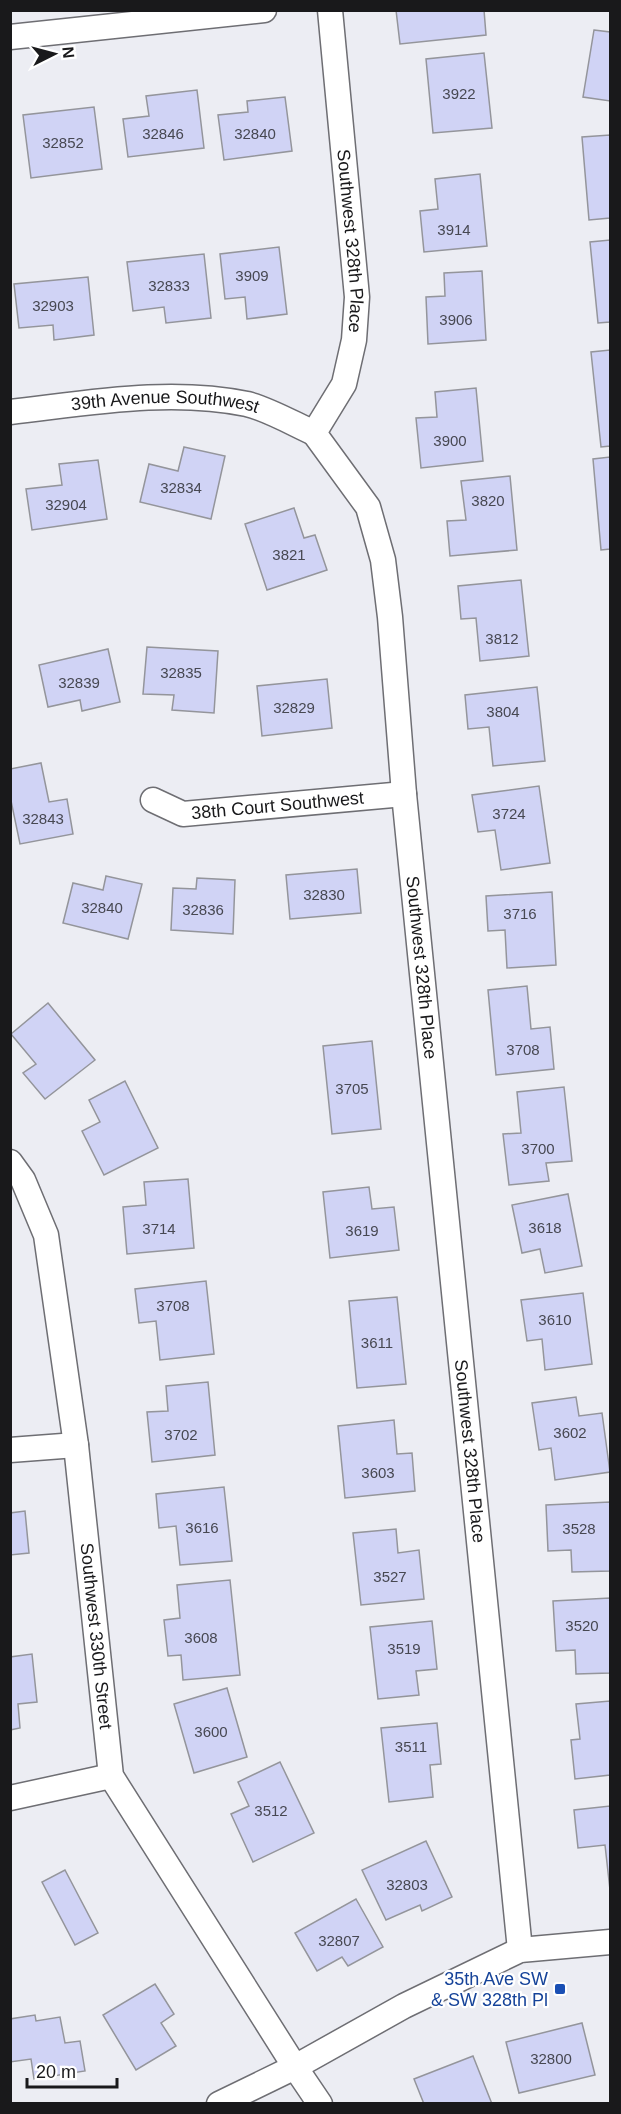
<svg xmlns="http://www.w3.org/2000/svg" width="621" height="2114" font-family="Helvetica,sans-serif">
<rect width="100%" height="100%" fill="#ecedf3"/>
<g fill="#d0d3f5" stroke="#94959b" stroke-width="1.5">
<polygon points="396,10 484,10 486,35 400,44"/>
<polygon points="594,30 610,32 610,101 583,97"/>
<polygon points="484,53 492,128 433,133 426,59"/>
<polygon points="197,90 204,148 128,157 123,119 149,116 146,96"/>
<polygon points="285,97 292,151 224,160 218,115 248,112 247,101"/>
<polygon points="94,107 102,169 31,178 23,115"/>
<polygon points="610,135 610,218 589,220 582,137"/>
<polygon points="480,174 487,246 424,252 420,211 438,209 435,179"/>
<polygon points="610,240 610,322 598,323 590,242"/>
<polygon points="279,247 287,314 247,319 245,297 225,299 220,254"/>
<polygon points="204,254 211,318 166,323 164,307 133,311 127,262"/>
<polygon points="482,271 486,340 428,344 426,297 445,296 444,273"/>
<polygon points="88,277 94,335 54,340 53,325 19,328 14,284"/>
<polygon points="610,350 610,446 601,447 591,352"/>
<polygon points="476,388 483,461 421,468 416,418 437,417 435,392"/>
<polygon points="184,447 225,456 211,519 140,502 149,464 178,471"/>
<polygon points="610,457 610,549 601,550 593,459"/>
<polygon points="98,460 107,519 32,530 26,489 62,485 59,464"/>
<polygon points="510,476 517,550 450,556 447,521 466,520 461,481"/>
<polygon points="294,508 304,538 315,535 327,570 267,590 245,524"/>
<polygon points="521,580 529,656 480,661 476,618 461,619 458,586"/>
<polygon points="147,647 218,651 214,713 172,710 174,695 143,694"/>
<polygon points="108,649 120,702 82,711 80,700 48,707 39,665"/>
<polygon points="327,679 332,728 262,736 257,686"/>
<polygon points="537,687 545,761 493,766 489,727 468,729 465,695"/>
<polygon points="41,763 49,802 67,799 73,834 20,844 10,796 10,769"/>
<polygon points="539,786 550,863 501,870 495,830 478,832 472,795"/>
<polygon points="357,869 361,913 290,919 286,875"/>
<polygon points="106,876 142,884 128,939 63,923 73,883 103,890"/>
<polygon points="197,878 235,880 233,934 171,930 173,888 196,889"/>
<polygon points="552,892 556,965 507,968 505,930 488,931 486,896"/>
<polygon points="527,986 531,1029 550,1027 554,1069 496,1075 488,990"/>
<polygon points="48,1003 95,1060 45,1099 23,1073 36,1064 11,1034"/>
<polygon points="372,1041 381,1129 332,1134 323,1046"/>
<polygon points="125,1081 158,1148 104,1175 82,1131 100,1122 89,1100"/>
<polygon points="564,1087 572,1161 546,1163 549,1181 509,1185 503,1134 521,1133 517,1092"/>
<polygon points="188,1179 194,1248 127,1254 123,1207 146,1205 144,1182"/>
<polygon points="369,1187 372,1209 394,1207 399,1250 330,1258 323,1192"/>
<polygon points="568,1194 582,1266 545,1273 540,1249 522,1253 512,1205"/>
<polygon points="206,1281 214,1354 160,1360 156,1321 139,1323 135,1289"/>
<polygon points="583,1293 592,1364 545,1370 542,1339 527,1341 521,1300"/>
<polygon points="397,1297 406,1384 357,1388 349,1301"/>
<polygon points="208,1382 215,1455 152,1462 147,1412 168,1411 166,1386"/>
<polygon points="576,1397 579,1416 602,1413 610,1472 555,1480 551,1448 539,1450 532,1403"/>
<polygon points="394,1420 397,1454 412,1453 415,1491 345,1498 338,1426"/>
<polygon points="224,1487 232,1561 180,1565 176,1526 159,1528 156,1494"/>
<polygon points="610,1502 610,1571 572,1572 571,1550 548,1551 546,1505"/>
<polygon points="25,1511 29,1553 10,1555 10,1513"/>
<polygon points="396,1529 398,1553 419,1550 424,1599 361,1605 353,1533"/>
<polygon points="230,1580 240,1675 183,1680 181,1655 168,1656 164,1620 180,1618 177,1585"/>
<polygon points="610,1598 610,1673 576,1674 575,1650 556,1651 553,1601"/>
<polygon points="432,1621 437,1669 416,1671 419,1695 378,1699 370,1627"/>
<polygon points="32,1654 37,1702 18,1704 20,1728 10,1730 10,1657"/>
<polygon points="227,1688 247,1757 194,1773 174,1704"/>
<polygon points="610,1701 610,1775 575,1779 571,1740 580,1739 576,1704"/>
<polygon points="437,1723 441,1764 430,1765 433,1797 389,1802 381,1728"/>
<polygon points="280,1762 314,1833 253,1862 231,1814 249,1806 238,1782"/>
<polygon points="610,1806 610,1890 605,1845 578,1848 574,1810"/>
<polygon points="426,1841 452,1897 422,1911 420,1905 386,1920 362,1870"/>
<polygon points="65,1870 98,1933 75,1945 42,1882"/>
<polygon points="356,1899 383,1947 348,1966 342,1957 317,1971 295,1933"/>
<polygon points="155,1984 174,2014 161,2023 176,2046 136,2070 103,2015"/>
<polygon points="35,2015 36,2021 60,2017 65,2043 80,2041 85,2071 34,2079 31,2059 10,2062 10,2019"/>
<polygon points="582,2023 595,2075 519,2093 506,2042"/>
<polygon points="473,2056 492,2104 424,2104 414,2079"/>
</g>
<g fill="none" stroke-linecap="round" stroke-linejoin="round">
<g stroke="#6e6e73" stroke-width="27">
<g id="street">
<path id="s1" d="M330,10L357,297L354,340L344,384L314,433L368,507L383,560L390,617L404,794L520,1950"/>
<polyline points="10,37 264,10"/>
<path id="s2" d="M10,412C89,403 169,388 247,404C268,409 294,424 314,433"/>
<path id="s3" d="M153,800L183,814L404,794"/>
<path id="s4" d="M10,1162L23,1180L46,1235L76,1445L111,1776L295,2067L320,2104"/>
<polyline points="10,1450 76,1445"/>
<polyline points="10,1798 111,1776"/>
<polyline points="219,2104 295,2067 404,2006 520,1950 610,1942"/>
</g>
</g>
<use href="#street" stroke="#fff" stroke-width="24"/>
</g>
<rect fill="#1a4fb4" stroke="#fff" stroke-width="2" x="554" y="1983" width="12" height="12" rx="3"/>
<g text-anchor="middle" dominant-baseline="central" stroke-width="4.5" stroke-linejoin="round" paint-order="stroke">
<g font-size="15" fill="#474852">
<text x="459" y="93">3922</text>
<text x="163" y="133">32846</text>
<text x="255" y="133">32840</text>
<text x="63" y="142">32852</text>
<text x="454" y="229">3914</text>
<text x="252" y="275">3909</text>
<text x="169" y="285">32833</text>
<text x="53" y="305">32903</text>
<text x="456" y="319">3906</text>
<text x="450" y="440">3900</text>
<text x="181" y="487">32834</text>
<text x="488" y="500">3820</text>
<text x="66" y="504">32904</text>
<text x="289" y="554">3821</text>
<text x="502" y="638">3812</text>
<text x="181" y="672">32835</text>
<text x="79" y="682">32839</text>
<text x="294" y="707">32829</text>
<text x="503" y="711">3804</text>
<text x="509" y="813">3724</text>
<text x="43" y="818">32843</text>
<text x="324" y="894">32830</text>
<text x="102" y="907">32840</text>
<text x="203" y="909">32836</text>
<text x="520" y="913">3716</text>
<text x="523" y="1049">3708</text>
<text x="352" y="1088">3705</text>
<text x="538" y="1148">3700</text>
<text x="545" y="1227">3618</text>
<text x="159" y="1228">3714</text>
<text x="362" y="1230">3619</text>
<text x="173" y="1305">3708</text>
<text x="555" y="1319">3610</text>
<text x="377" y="1342">3611</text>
<text x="570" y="1432">3602</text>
<text x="181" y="1434">3702</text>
<text x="378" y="1472">3603</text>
<text x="202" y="1527">3616</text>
<text x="579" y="1528">3528</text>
<text x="390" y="1576">3527</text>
<text x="582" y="1625">3520</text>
<text x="201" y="1637">3608</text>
<text x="404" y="1648">3519</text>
<text x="211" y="1731">3600</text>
<text x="411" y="1746">3511</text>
<text x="271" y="1810">3512</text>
<text x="407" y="1884">32803</text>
<text x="339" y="1940">32807</text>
<text x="551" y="2058">32800</text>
</g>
<g font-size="18" fill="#19191b" stroke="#fff">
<text stroke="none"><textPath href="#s1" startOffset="232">Southwest 328th Place</textPath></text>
<text stroke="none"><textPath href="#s2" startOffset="156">39th Avenue Southwest</textPath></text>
<text stroke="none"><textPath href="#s3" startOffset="128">38th Court Southwest</textPath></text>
<text stroke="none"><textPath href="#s1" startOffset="990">Southwest 328th Place</textPath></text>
<text stroke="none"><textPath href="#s1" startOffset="1476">Southwest 328th Place</textPath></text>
<text stroke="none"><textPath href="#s4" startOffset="486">Southwest 330th Street</textPath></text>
</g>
<g font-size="18" fill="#164399" stroke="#fff" text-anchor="end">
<text x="548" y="1979">35th Ave SW<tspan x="548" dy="21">&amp; SW 328th Pl</tspan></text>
</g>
</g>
<rect width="621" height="2114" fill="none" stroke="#19191b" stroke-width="24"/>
<g transform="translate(54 54) rotate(84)" stroke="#ffffff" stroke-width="4.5" paint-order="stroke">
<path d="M0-4.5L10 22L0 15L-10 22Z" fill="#19191b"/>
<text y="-9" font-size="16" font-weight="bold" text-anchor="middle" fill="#19191b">N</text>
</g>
<path d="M27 2078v9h90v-9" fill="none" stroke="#19191b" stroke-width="3"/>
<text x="36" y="2078" font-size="18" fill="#19191b" stroke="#ffffff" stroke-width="4.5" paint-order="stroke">20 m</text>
</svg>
